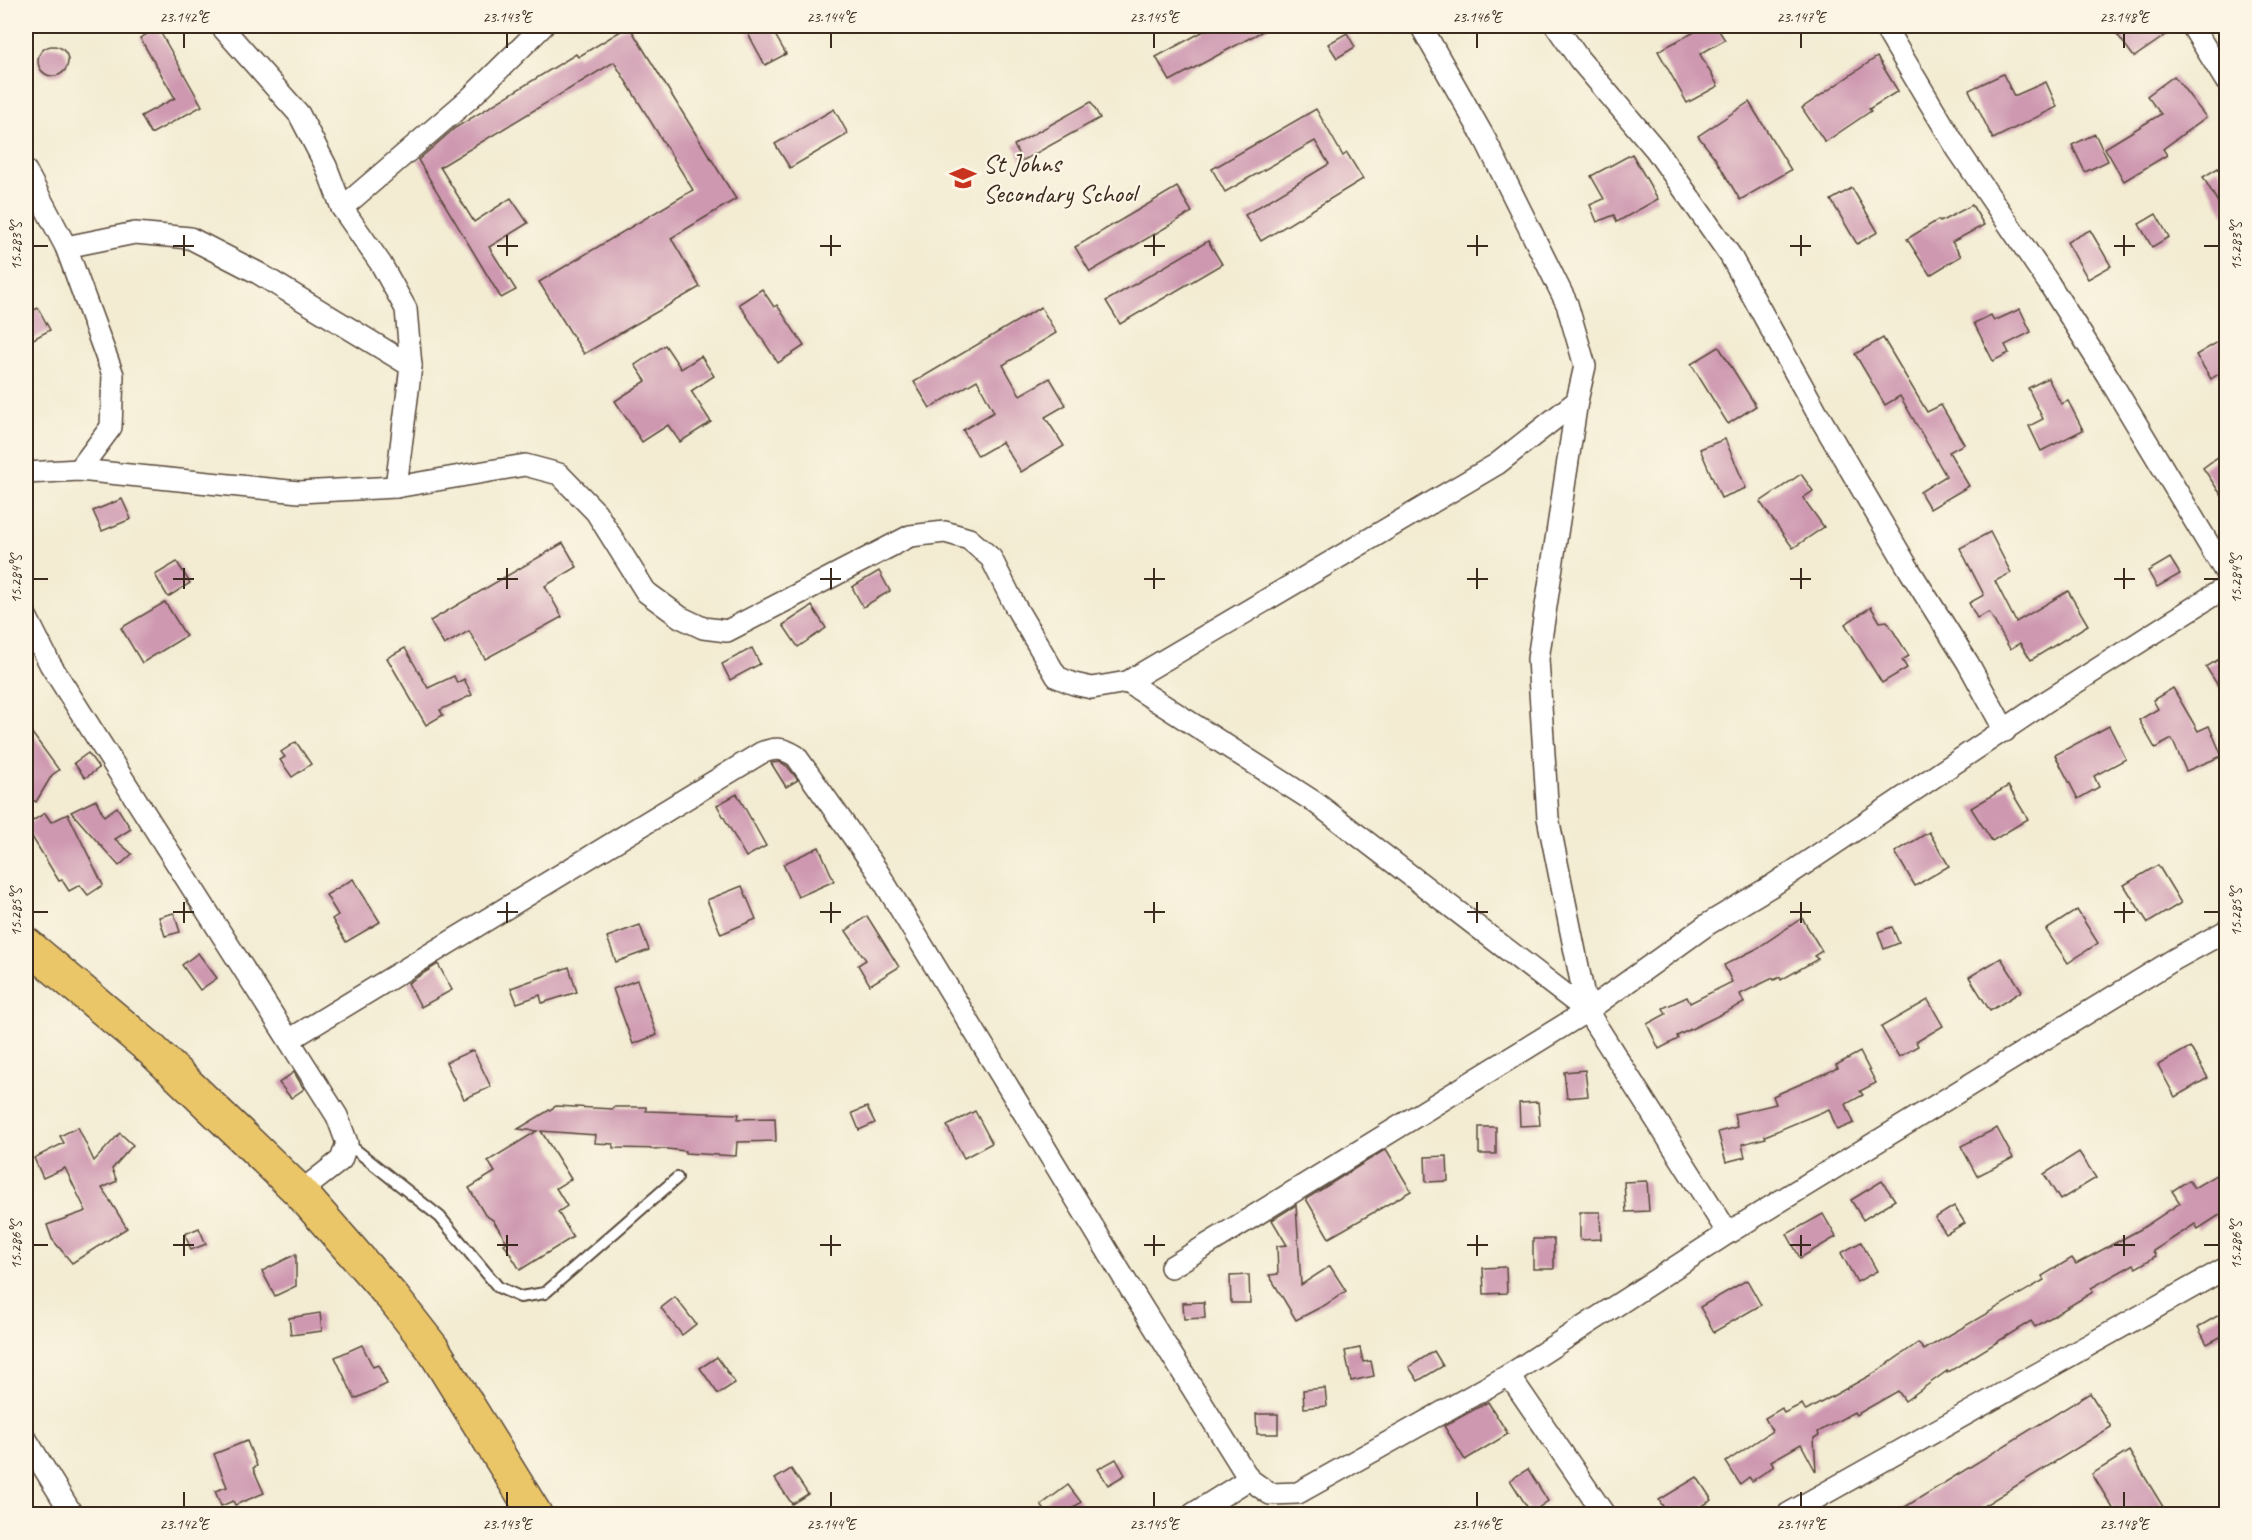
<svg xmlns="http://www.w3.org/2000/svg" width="2252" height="1540" font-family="Caveat,sans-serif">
<rect width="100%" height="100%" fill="#fcf5e5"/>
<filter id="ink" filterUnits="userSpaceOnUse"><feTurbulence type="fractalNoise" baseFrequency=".0167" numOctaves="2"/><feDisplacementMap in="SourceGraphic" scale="12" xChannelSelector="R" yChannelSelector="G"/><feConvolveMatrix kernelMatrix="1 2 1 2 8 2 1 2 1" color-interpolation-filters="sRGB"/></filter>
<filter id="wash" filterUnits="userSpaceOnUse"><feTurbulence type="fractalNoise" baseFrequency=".008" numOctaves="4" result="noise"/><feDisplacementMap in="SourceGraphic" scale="24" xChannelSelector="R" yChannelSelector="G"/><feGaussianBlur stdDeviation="1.35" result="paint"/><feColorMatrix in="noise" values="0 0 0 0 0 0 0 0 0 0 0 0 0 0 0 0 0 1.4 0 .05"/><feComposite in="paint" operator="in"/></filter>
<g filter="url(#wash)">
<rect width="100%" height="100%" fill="#f3ecd3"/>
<g id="blocks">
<g fill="#ce98b0">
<polygon points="629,26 736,199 671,238 700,287 584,354 539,282 693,190 614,62 440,167 474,222 511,198 528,223 489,247 516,290 501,298 418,160 455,128 576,54 578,57"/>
<polygon points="744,26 770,26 786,54 765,65"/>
<polygon points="1213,26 1272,26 1170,81 1156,57"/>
<polygon points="1706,26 1716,26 1725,40 1700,54 1718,86 1687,103 1658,51"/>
<polygon points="2111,26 2179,26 2134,57"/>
<polygon points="158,28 202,106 151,134 141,116 175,98 140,38"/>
<polygon points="1347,33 1355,47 1337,58 1328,44"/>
<circle cx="53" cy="61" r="15"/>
<polygon points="1877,57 1898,91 1869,109 1871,111 1825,142 1802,108"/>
<polygon points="2003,74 2014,96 2046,82 2057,107 1993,139 1969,90"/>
<polygon points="2174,76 2206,117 2163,149 2167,155 2124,181 2105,148 2161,114 2147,96"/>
<polygon points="1091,102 1100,118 1022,161 1014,145"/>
<polygon points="1749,102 1791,170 1740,200 1715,158 1698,136"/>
<polygon points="834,109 848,134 790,168 775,144"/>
<polygon points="1316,109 1343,156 1347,153 1363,179 1261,241 1245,215 1329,164 1315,141 1225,192 1212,169"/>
<polygon points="2095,134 2108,161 2085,172 2072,145"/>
<polygon points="1632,154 1658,199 1617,222 1614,215 1597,222 1590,205 1604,199 1591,176"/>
<polygon points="2218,168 2226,181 2226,216 2203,177"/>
<polygon points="1177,187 1192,212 1090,272 1075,247"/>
<polygon points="1852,188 1878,232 1857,244 1831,200"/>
<polygon points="1972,205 1984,225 1952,242 1961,256 1930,275 1907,239 1938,220 1940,222"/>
<polygon points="2156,214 2169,237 2152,247 2139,224"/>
<polygon points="2090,230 2111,266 2088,279 2067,242"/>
<polygon points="1208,241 1222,264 1120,324 1106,301"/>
<polygon points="762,289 774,307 777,305 804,346 778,363 739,304"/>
<polygon points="1041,307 1056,333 1003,365 1020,395 1050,378 1066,405 1045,417 1064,446 1021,472 1002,442 978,456 963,430 994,412 977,380 930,408 914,382"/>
<polygon points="38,308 50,330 26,343 26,314"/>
<polygon points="2020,309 2031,332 2005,345 2009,353 1993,361 1974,323 1991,315 1994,321"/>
<polygon points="2226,337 2226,369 2211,379 2196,355"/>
<polygon points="1883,338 1927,412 1941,405 1964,444 1949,452 1969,486 1930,509 1920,492 1946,476 1900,396 1885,405 1855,354"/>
<polygon points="665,345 681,369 701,356 714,376 691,391 711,422 680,442 668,425 642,442 615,401 646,381 635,365"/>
<polygon points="1719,347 1756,406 1728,424 1691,364"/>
<polygon points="2048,378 2061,404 2068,401 2083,430 2041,451 2029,426 2043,419 2028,388"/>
<polygon points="1725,439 1746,488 1721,498 1700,449"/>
<polygon points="2226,451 2226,502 2203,468"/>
<polygon points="1801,474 1813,491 1803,498 1824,527 1793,548 1760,502"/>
<polygon points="122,499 131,519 102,531 93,511"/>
<polygon points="1990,532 2011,573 1995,581 2016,622 2068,591 2088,625 2031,660 2020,643 2010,649 1989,612 1977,618 1969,603 1984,595 1960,548"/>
<polygon points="563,543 577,567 545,586 562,617 485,659 469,631 444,645 430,621"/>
<polygon points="2170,558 2180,574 2157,587 2148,571"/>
<polygon points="177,562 190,583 168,597 155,575"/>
<polygon points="879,571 890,591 863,607 852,587"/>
<polygon points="165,602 186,636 142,663 121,628"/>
<polygon points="812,606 826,628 798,647 783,625"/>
<polygon points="1871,607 1880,622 1887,621 1909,656 1902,660 1907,668 1882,683 1845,624"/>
<polygon points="405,648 428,688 454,676 457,683 464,679 472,695 440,710 443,715 426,725 387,658"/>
<polygon points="752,648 760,664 730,680 722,664"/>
<polygon points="2226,655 2226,698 2206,667"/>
<polygon points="2173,688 2198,731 2209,726 2222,756 2186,771 2172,739 2155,748 2139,720 2158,709 2153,700"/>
<polygon points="26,725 59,770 52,775 36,802 26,796"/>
<polygon points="2109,726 2126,759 2094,776 2099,787 2078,799 2055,755"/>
<polygon points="296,742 311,764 292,777 280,760 285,757 281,752"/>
<polygon points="88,753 99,768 85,778 74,763"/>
<polygon points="780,762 787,766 798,780 786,787 771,763"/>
<polygon points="2008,786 2028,819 1992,841 1971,808"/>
<polygon points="737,794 766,846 746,857 717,805"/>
<polygon points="96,800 104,816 117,807 131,829 115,839 132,854 119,866 71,812"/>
<polygon points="45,813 51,822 68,814 103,885 88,895 80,885 69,891 62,880 59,881 26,827 26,825"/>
<polygon points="1929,832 1949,866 1915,886 1895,852"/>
<polygon points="819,847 834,881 798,897 783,864"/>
<polygon points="2158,865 2181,903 2148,923 2124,885"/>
<polygon points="353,879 380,922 346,942 332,919 338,915 326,895"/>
<polygon points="742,886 756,919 721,934 707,900"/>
<polygon points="2077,910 2098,943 2068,963 2046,930"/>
<polygon points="174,913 180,932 165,936 159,917"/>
<polygon points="867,916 899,967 870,985 858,965 866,960 846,931"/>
<polygon points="1802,918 1822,951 1814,956 1818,959 1781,980 1780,977 1774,980 1773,978 1740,994 1744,1003 1677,1036 1678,1039 1659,1049 1647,1024 1666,1014 1663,1008 1687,997 1690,1003 1732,982 1724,965 1756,949"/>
<polygon points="640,925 649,950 616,962 607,937"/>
<polygon points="1892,927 1899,943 1884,949 1878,932"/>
<polygon points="198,953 217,978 200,990 182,965"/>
<polygon points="2001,958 2022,991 1990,1011 1969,977"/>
<polygon points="438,964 452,990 421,1007 408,983"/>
<polygon points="569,967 577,992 542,1003 540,995 517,1003 511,988"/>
<polygon points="637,980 657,1035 633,1044 613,989"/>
<polygon points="1928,1000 1943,1026 1916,1042 1918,1046 1899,1057 1881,1027"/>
<polygon points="2190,1047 2208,1078 2175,1097 2158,1065"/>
<polygon points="473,1050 491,1087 464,1099 446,1062"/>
<polygon points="1860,1052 1876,1083 1860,1091 1863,1095 1846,1104 1854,1123 1837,1130 1829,1109 1765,1136 1766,1138 1742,1144 1745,1157 1726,1162 1718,1132 1737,1127 1734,1114 1776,1104 1773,1096 1838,1068 1836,1065"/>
<polygon points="1585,1070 1588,1096 1567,1098 1564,1072"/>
<polygon points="294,1072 304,1089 291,1098 279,1083"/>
<polygon points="1538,1102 1540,1125 1520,1126 1519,1103"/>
<polygon points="556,1106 613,1109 613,1107 646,1107 646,1111 739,1114 738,1119 775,1118 776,1141 737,1142 736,1156 685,1153 685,1151 667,1149 613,1148 613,1144 595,1143 596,1135 541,1131 571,1179 556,1188 567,1206 558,1212 573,1237 520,1270 504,1244 507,1242 493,1220 485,1215 469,1188 495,1172 488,1161 537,1131 518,1129"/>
<polygon points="867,1107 875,1123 859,1130 852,1113"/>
<polygon points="975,1111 992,1143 964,1158 947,1126"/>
<polygon points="78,1127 94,1161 120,1133 133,1145 112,1169 117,1181 102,1188 127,1228 72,1263 52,1239 47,1225 86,1211 65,1168 43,1178 34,1158 64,1143 60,1136"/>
<rect x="1479" y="1127" width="17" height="27"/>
<polygon points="1997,1128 2013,1158 1977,1176 1961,1146"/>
<polygon points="1386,1149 1411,1191 1329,1238 1306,1199"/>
<polygon points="2079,1152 2096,1178 2060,1200 2044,1174"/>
<polygon points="1447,1156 1448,1181 1426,1182 1425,1157"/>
<polygon points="2226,1169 2226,1211 2198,1229 2195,1224 2153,1251 2156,1256 2136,1268 2134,1264 2091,1288 2093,1292 2035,1327 2031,1321 1947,1373 1947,1371 1905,1401 1898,1391 1856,1415 1854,1412 1818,1432 1819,1435 1814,1438 1816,1472 1801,1444 1771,1461 1774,1466 1752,1481 1749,1477 1740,1484 1726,1462 1772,1431 1765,1418 1782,1408 1784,1413 1802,1404 1806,1411 1876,1372 1918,1343 1924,1350 2044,1280 2042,1276 2072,1258 2076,1264 2141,1229 2180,1203 2172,1191 2189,1180 2194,1188"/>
<polygon points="1647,1181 1649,1211 1626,1212 1624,1182"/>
<polygon points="1882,1181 1895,1200 1863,1220 1851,1200"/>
<polygon points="1296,1205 1301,1285 1330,1266 1346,1291 1325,1305 1296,1320 1269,1275 1278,1274 1277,1246 1287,1245 1272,1220"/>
<polygon points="1954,1206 1965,1223 1946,1234 1935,1218"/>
<polygon points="1580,1212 1600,1212 1601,1239 1580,1240"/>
<polygon points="1823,1214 1836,1237 1800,1258 1787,1234"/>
<polygon points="199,1228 206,1244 191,1250 185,1234"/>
<rect x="1533" y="1239" width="21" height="30"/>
<polygon points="1861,1242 1877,1271 1857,1282 1841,1253"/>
<polygon points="296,1254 296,1286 275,1296 262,1271"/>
<polygon points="1506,1267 1507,1293 1484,1294 1483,1268"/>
<polygon points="1249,1275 1250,1303 1231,1303 1230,1276"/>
<polygon points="1747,1280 1761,1305 1714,1332 1700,1307"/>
<polygon points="675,1297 696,1324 682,1335 661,1308"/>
<polygon points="1204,1302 1205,1318 1184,1319 1183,1303"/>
<polygon points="2226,1311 2226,1334 2207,1344 2198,1327"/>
<polygon points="320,1313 322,1331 291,1335 289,1318"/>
<polygon points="362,1345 373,1367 378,1365 387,1384 355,1399 335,1357"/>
<polygon points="1360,1348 1363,1362 1371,1361 1374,1376 1351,1381 1345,1351"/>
<polygon points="1434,1351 1443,1366 1418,1381 1409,1367"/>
<polygon points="717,1357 735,1383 718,1394 700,1368"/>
<polygon points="1325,1388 1327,1406 1304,1408 1303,1390"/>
<polygon points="2090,1393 2111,1427 1969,1515 1892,1515"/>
<polygon points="1488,1402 1508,1434 1465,1460 1444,1426"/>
<polygon points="1256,1414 1278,1414 1278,1434 1257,1434"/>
<polygon points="247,1441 257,1466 253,1468 264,1493 235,1505 233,1501 221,1506 215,1491 227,1487 214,1454"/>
<polygon points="2129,1451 2168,1515 2117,1515 2092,1474"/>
<polygon points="1116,1459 1125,1475 1108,1485 1098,1469"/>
<polygon points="791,1469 808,1494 792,1504 775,1479"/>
<polygon points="1528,1469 1548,1501 1531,1513 1510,1480"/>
<polygon points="1697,1477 1712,1500 1699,1508 1704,1515 1668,1515 1659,1500"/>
<polygon points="1068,1485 1081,1502 1064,1515 1048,1515 1041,1505"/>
</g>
</g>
</g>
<g filter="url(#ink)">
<use href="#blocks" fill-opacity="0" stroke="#574739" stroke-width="1.5"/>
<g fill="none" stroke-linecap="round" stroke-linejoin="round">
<g stroke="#574739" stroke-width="14">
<polyline id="lane" points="347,1143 440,1217 498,1287 520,1297 545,1293 677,1178"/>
</g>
<g stroke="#574739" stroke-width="24">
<g id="street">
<polyline points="221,26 299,114 326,166 342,208 381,264 406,309 411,366 396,487"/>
<polyline points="1556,26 1579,59 1656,150 1730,255 1819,416 1910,571 1968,663 2005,731"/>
<polyline points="1884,26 1958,150 2048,282 2107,375 2226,573"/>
<polyline points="2192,26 2226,81"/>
<polyline points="26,171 66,247 113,375 111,427 79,470"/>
<polyline points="342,208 470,98 543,26"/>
<polyline points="66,247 135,233 190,238 258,273 411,366"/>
<polyline points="1577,401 1538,659 1548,818 1587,1011"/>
<polyline points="26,473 79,470 299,492 396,487 525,465 559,474 596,512 646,592 680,617 703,628 727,631 910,536 945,532 969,539 991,558 1015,606 1057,677 1074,684 1092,688 1127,682 1497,464 1577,401 1585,366 1567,304 1486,141 1421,26"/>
<polyline points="26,616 50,664 337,1116 347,1143 341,1160 300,1192"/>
<polyline points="1127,682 1316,803 1587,1011 1728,1233"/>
<path d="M289,1040L761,753C775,747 783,748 796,756L876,869L1130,1288L1249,1479L1270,1494L1298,1493L1509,1375L1728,1233L2175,959L2226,931"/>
<polyline points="1171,1267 1587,1011 1708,924 1773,885 2044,703 2226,587"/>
<polyline points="1509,1375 1604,1514"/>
<polyline points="26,1439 72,1514"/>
<polyline points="1193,1514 1249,1479"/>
<polyline points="1788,1514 2226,1268"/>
</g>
</g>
<g stroke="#574739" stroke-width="36">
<polyline id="primary" points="26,944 152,1050 300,1192 394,1299 433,1349 535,1514"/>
</g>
<use href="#lane" stroke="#fff" stroke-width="10"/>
<use href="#street" stroke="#fff" stroke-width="21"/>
<use href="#primary" stroke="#ebc669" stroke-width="33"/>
</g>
</g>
<path fill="none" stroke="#3b2a1e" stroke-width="2" d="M184,33V48M507,33V48M831,33V48M1154,33V48M1477,33V48M1801,33V48M2124,33V48M184,235V256M507,235V256M831,235V256M1154,235V256M1477,235V256M1801,235V256M2124,235V256M33,246H48M173,246H194M497,246H518M820,246H841M1144,246H1165M1467,246H1488M1790,246H1811M2114,246H2135M2204,246H2219M184,568V589M507,568V589M831,568V589M1154,568V589M1477,568V589M1801,568V589M2124,568V589M33,579H48M173,579H194M497,579H518M820,579H841M1144,579H1165M1467,579H1488M1790,579H1811M2114,579H2135M2204,579H2219M184,902V923M507,902V923M831,902V923M1154,902V923M1477,902V923M1801,902V923M2124,902V923M33,912H48M173,912H194M497,912H518M820,912H841M1144,912H1165M1467,912H1488M1790,912H1811M2114,912H2135M2204,912H2219M184,1235V1256M507,1235V1256M831,1235V1256M1154,1235V1256M1477,1235V1256M1801,1235V1256M2124,1235V1256M33,1245H48M173,1245H194M497,1245H518M820,1245H841M1144,1245H1165M1467,1245H1488M1790,1245H1811M2114,1245H2135M2204,1245H2219M184,1492V1507M507,1492V1507M831,1492V1507M1154,1492V1507M1477,1492V1507M1801,1492V1507M2124,1492V1507"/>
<defs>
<g id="school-bare" transform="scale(2.07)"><path d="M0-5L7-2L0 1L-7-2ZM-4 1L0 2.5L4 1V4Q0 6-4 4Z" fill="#c8321e" stroke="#fcf5e5" stroke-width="2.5" paint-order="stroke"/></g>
</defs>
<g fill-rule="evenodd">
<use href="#school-bare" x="963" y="178"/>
</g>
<g text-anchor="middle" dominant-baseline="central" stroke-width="4.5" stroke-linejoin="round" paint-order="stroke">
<g font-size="26" fill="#3b2a1e" stroke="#fcf5e5" text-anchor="start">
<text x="983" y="163">St Johns<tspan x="983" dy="30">Secondary School</tspan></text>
</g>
</g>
<rect width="2252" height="1540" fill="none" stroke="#fcf5e5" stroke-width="66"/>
<rect x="33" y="33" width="2186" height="1474" fill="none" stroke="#3b2a1e" stroke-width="2"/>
<g font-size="15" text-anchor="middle" fill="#3b2a1e">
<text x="184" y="22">23.142°E</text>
<text x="507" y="22">23.143°E</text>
<text x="831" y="22">23.144°E</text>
<text x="1154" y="22">23.145°E</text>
<text x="1477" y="22">23.146°E</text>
<text x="1801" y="22">23.147°E</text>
<text x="2124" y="22">23.148°E</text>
<text transform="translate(16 246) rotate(-90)" y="5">15.283°S</text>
<text transform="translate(2236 246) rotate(-90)" y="5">15.283°S</text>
<text transform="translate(16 579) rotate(-90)" y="5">15.284°S</text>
<text transform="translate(2236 579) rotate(-90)" y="5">15.284°S</text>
<text transform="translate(16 912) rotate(-90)" y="5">15.285°S</text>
<text transform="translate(2236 912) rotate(-90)" y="5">15.285°S</text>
<text transform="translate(16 1245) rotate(-90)" y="5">15.286°S</text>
<text transform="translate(2236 1245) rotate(-90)" y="5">15.286°S</text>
<text x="184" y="1529">23.142°E</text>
<text x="507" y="1529">23.143°E</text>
<text x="831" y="1529">23.144°E</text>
<text x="1154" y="1529">23.145°E</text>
<text x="1477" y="1529">23.146°E</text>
<text x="1801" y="1529">23.147°E</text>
<text x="2124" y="1529">23.148°E</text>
</g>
</svg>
